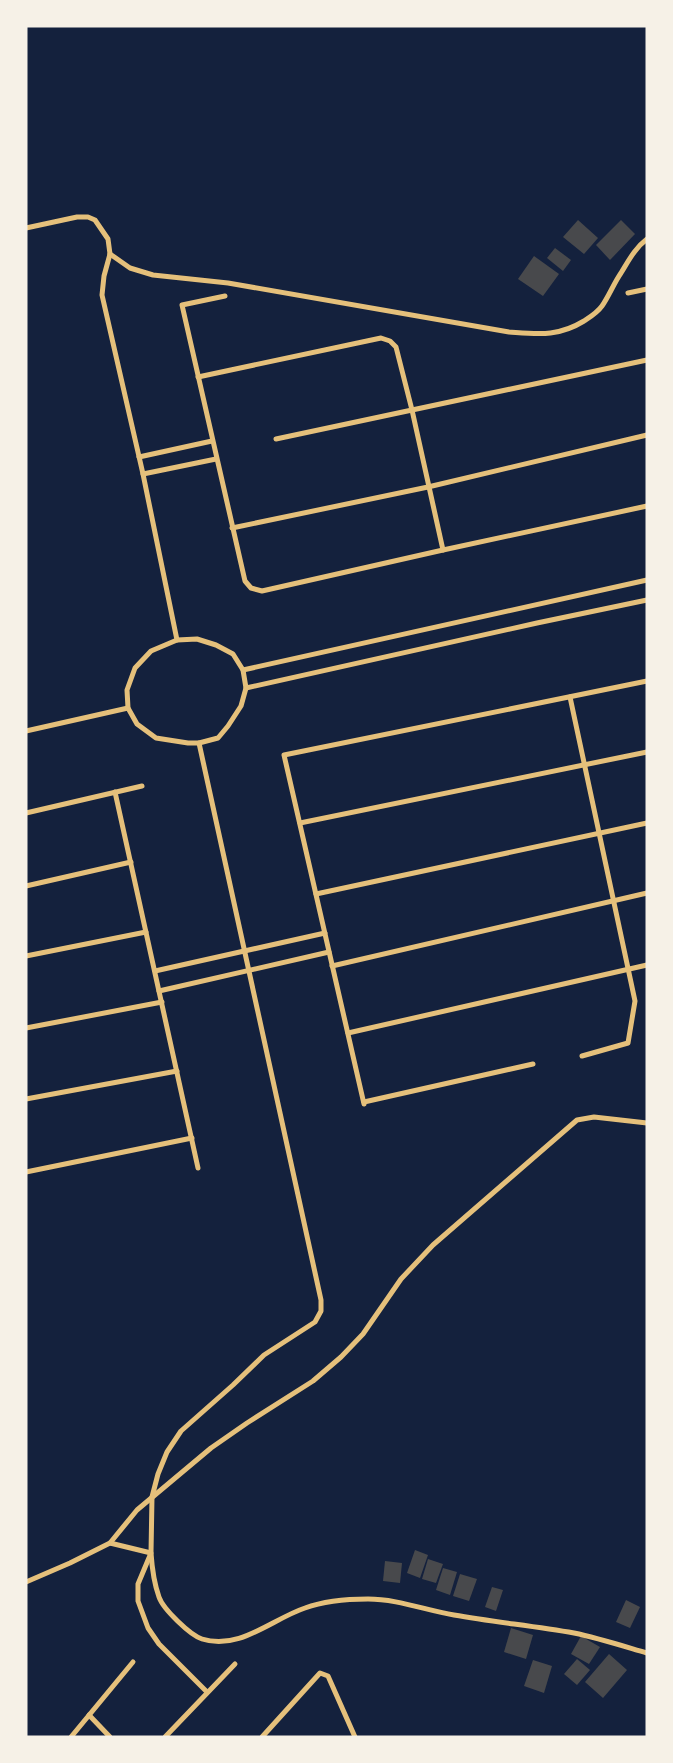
<svg xmlns="http://www.w3.org/2000/svg" width="673" height="1763" font-family="Bitter,serif">
<rect width="100%" height="100%" fill="#14213d"/>
<g fill="#48494c">
<polygon points="578,220 598,238 584,254 563,237"/>
<polygon points="621,220 635,234 610,260 596,245"/>
<polygon points="555,248 571,260 563,271 547,258"/>
<polygon points="534,256 559,274 543,296 518,279"/>
<polygon points="415,1550 428,1555 420,1578 407,1573"/>
<polygon points="428,1559 443,1564 436,1583 422,1579"/>
<polygon points="385,1561 402,1563 400,1583 383,1581"/>
<polygon points="443,1568 457,1572 450,1595 436,1590"/>
<polygon points="460,1574 477,1579 469,1601 453,1596"/>
<polygon points="492,1587 503,1590 496,1611 485,1607"/>
<polygon points="626,1600 640,1607 630,1628 616,1622"/>
<polygon points="511,1628 533,1635 526,1659 504,1652"/>
<polygon points="581,1636 600,1647 589,1664 571,1654"/>
<polygon points="609,1654 627,1670 603,1698 585,1682"/>
<polygon points="577,1659 590,1670 577,1685 564,1674"/>
<polygon points="533,1660 552,1666 544,1693 524,1686"/>
</g>
<g fill="none" stroke-linecap="round" stroke-linejoin="round">
<g stroke="#e5c07b" stroke-width="5">
<polyline points="26,228 77,217 88,217 95,220 108,239 110,254 104,276 102,295 143,474 177,640"/>
<path d="M110,254L130,268L153,275L228,283L509,332C538,334 558,337 584,321C590,317 597,313 602,306C609,296 614,283 621,273C629,260 635,248 647,239"/>
<polyline points="628,293 647,289"/>
<polyline points="225,296 182,305 245,581 251,588 262,591 443,550 647,506"/>
<polyline points="198,377 381,338 390,341 396,347 412,410 443,550"/>
<polyline points="276,439 647,360"/>
<polyline points="139,457 212,441"/>
<polyline points="143,474 216,459"/>
<polyline points="232,528 428,487 647,435"/>
<polygon points="197,639 216,645 233,654 243,670 246,688 241,706 228,726 218,738 199,743 188,743 156,738 137,724 128,708 127,690 135,668 151,651 177,640"/>
<polyline points="243,670 647,580"/>
<polyline points="246,688 537,623 647,600"/>
<polyline points="570,697 635,1001 628,1043 582,1056"/>
<polyline points="26,731 128,708"/>
<polyline points="199,743 321,1300 321,1311 315,1322 264,1355 233,1385 181,1431 167,1452 158,1474 152,1497 151,1553 138,1584 138,1601 148,1628 159,1644 207,1692"/>
<polyline points="115,792 198,1168"/>
<polyline points="26,813 142,786"/>
<polyline points="300,823 647,752"/>
<polyline points="26,886 131,862"/>
<polyline points="316,894 647,823"/>
<polyline points="26,956 146,932"/>
<polyline points="332,966 647,893"/>
<polyline points="155,971 325,933"/>
<polyline points="159,991 329,952"/>
<polyline points="26,1028 162,1002"/>
<polyline points="348,1033 647,965"/>
<polyline points="26,1099 177,1071"/>
<polyline points="364,1102 533,1064"/>
<polyline points="364,1104 284,755 647,681"/>
<polyline points="26,1172 192,1138"/>
<path d="M110,1543L151,1553C152,1568 154,1583 159,1597C163,1609 190,1635 202,1639C239,1651 272,1619 305,1608C324,1601 347,1599 368,1599C397,1599 425,1610 454,1615C494,1622 534,1626 574,1633C598,1638 623,1646 647,1653"/>
<polyline points="26,1582 70,1563 110,1543 137,1510 211,1448 247,1423 313,1381 341,1357 363,1334 401,1279 433,1245 577,1120 594,1117 647,1123"/>
<polyline points="89,1715 110,1737"/>
<polyline points="71,1737 133,1662"/>
<polyline points="165,1737 235,1664"/>
<polyline points="262,1737 320,1673 328,1676 355,1737"/>
</g>
</g>
<rect width="673" height="1763" fill="none" stroke="#f6f1e7" stroke-width="55"/>
</svg>
